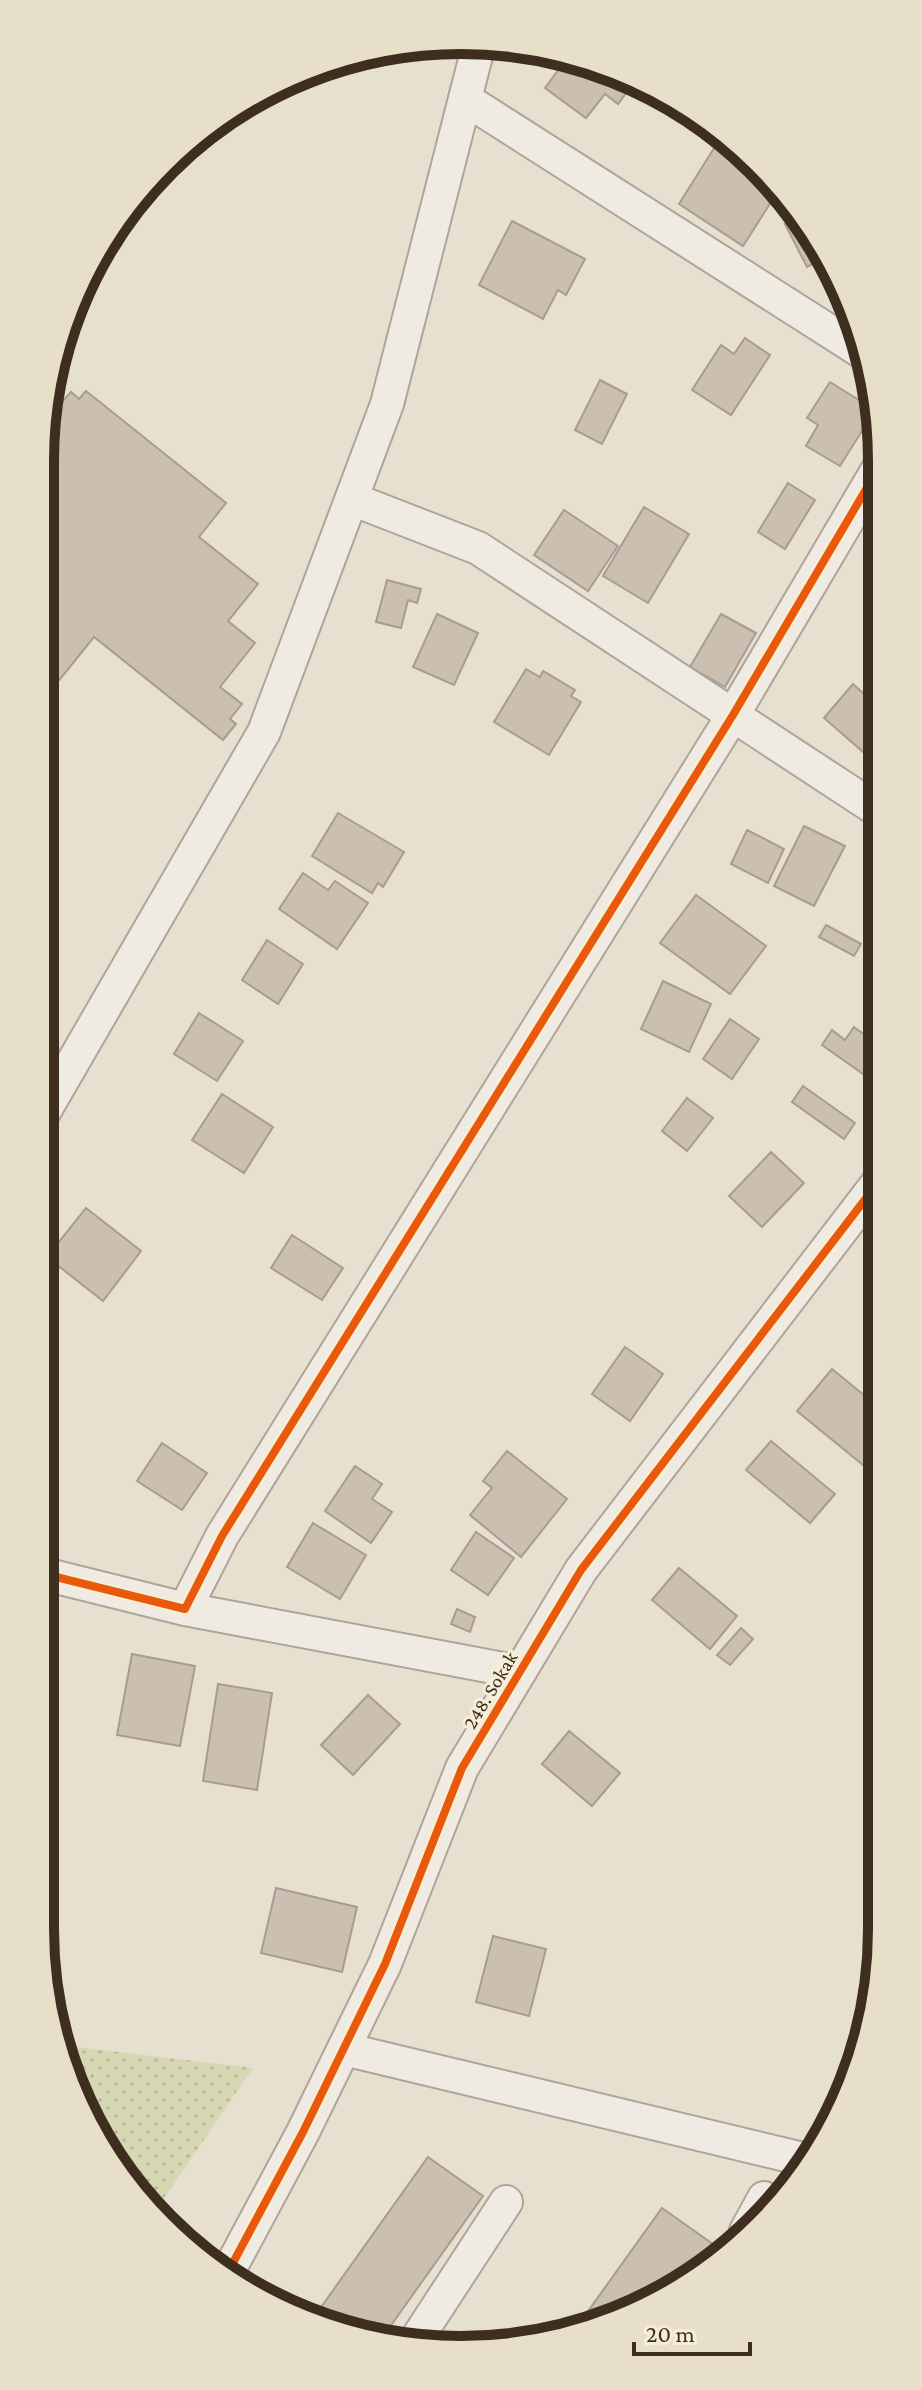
<svg xmlns="http://www.w3.org/2000/svg" width="922" height="2390" font-family="'Crimson Pro',serif">
<defs>
<pattern id="grass-dots" width="8" height="8" patternUnits="userSpaceOnUse" patternTransform="scale(2)"><rect width="8" height="8" fill="#d6d7b3"/><path d="M2 2h.1M6 6h.1" fill="none" stroke="#b9b99a" stroke-width="1.8" stroke-linecap="round"/></pattern>
</defs>
<rect width="100%" height="100%" fill="#e7e0d1"/>
<polygon fill="url(#grass-dots)" points="59,2045 253,2068 153,2214 144,2206 63,2065"/>
<g fill="#cbbfb2" stroke="#a89c90" stroke-width="2">
<polygon points="570,54 635,81 618,104 605,94 586,118 545,88"/>
<polygon points="721,137 780,188 743,246 679,204"/>
<polygon points="789,201 798,214 781,215"/>
<polygon points="512,221 585,259 566,295 558,290 543,319 479,285"/>
<polygon points="802,221 827,257 807,267 785,224"/>
<polygon points="745,338 770,355 731,415 692,390 721,345 734,354"/>
<polygon points="600,380 627,394 602,444 575,430"/>
<polygon points="830,382 875,410 840,466 806,446 818,425 807,418"/>
<polygon points="86,391 226,503 199,537 258,584 228,621 255,643 220,687 242,704 230,719 236,724 223,740 94,637 40,704 40,461 46,412 58,397 63,401 71,392 79,399"/>
<polygon points="788,483 815,500 785,549 758,532"/>
<polygon points="644,507 689,534 648,603 603,576"/>
<polygon points="564,510 618,546 588,591 534,555"/>
<polygon points="387,580 421,589 417,603 408,600 401,628 376,622"/>
<polygon points="437,614 478,633 454,685 413,667"/>
<polygon points="721,614 756,633 725,687 690,667"/>
<polygon points="526,669 540,677 543,671 575,690 571,696 581,702 549,755 494,722"/>
<polygon points="853,684 872,701 877,695 879,696 879,749 871,759 824,718"/>
<polygon points="338,813 404,852 383,887 378,883 372,893 312,856"/>
<polygon points="804,826 845,846 814,906 774,886"/>
<polygon points="747,830 784,849 768,883 731,864"/>
<polygon points="303,873 328,890 335,881 368,903 337,949 279,909"/>
<polygon points="696,895 766,946 730,994 660,943"/>
<polygon points="826,925 861,944 854,956 819,937"/>
<polygon points="267,940 303,964 278,1004 242,980"/>
<polygon points="663,981 711,1004 689,1052 641,1029"/>
<polygon points="199,1013 243,1041 217,1081 174,1054"/>
<polygon points="730,1019 759,1039 732,1079 703,1059"/>
<polygon points="854,1027 880,1046 880,1086 822,1045 832,1030 845,1040"/>
<polygon points="803,1086 855,1123 844,1139 792,1102"/>
<polygon points="222,1094 273,1127 244,1173 192,1140"/>
<polygon points="687,1098 713,1118 687,1151 662,1131"/>
<polygon points="771,1152 804,1183 762,1227 729,1196"/>
<polygon points="86,1208 141,1251 103,1301 47,1257"/>
<polygon points="292,1235 343,1268 322,1300 271,1268"/>
<polygon points="625,1347 663,1374 630,1421 592,1394"/>
<polygon points="832,1369 881,1409 880,1479 797,1411"/>
<polygon points="771,1441 835,1494 810,1523 746,1470"/>
<polygon points="162,1443 207,1473 182,1510 137,1481"/>
<polygon points="507,1451 567,1499 521,1557 470,1515 492,1488 483,1481"/>
<polygon points="355,1466 382,1484 372,1499 392,1512 371,1543 325,1511"/>
<polygon points="313,1523 366,1555 340,1599 287,1567"/>
<polygon points="476,1532 514,1558 488,1595 451,1570"/>
<polygon points="679,1568 737,1616 710,1649 652,1600"/>
<polygon points="457,1609 475,1617 470,1632 451,1624"/>
<polygon points="741,1628 753,1639 730,1665 717,1655"/>
<polygon points="132,1654 195,1666 180,1746 117,1735"/>
<polygon points="218,1684 272,1693 257,1790 203,1781"/>
<polygon points="368,1695 400,1724 353,1775 321,1745"/>
<polygon points="569,1731 620,1773 592,1806 542,1764"/>
<polygon points="276,1888 357,1907 342,1972 261,1953"/>
<polygon points="493,1936 546,1949 529,2016 476,2002"/>
<polygon points="428,2157 483,2196 382,2338 338,2324 319,2310"/>
<polygon points="662,2208 717,2247 694,2279 576,2328"/>
</g>
<g fill="none" stroke-linecap="round" stroke-linejoin="round">
<g stroke="#ada599" stroke-width="36">
<g id="street">
<polyline points="465,99 862,352"/>
<polyline points="352,499 478,548 879,811"/>
<polyline points="40,1119 264,732 387,404 478,48"/>
<polyline points="40,1573 185,1609 222,1536 733,715 878,469"/>
<polyline points="185,1609 519,1672"/>
<polyline points="344,2049 807,2160"/>
<polyline points="746,2231 764,2198"/>
<polyline points="227,2274 303,2132 385,1964 462,1768 581,1570 880,1180"/>
<polyline points="412,2346 506,2202"/>
</g>
</g>
<use href="#street" stroke="#efebe3" stroke-width="32"/>
<g stroke="#f7eed8" stroke-width="13">
<g id="cycleway">
<polyline points="40,1573 185,1609 222,1536 733,715 878,469"/>
<polyline points="227,2274 303,2132 385,1964 462,1768 581,1570 880,1180"/>
</g>
</g>
<use href="#cycleway" stroke="#e8590c" stroke-width="8"/>
</g>
<g text-anchor="middle" dominant-baseline="central" stroke-width="6" stroke-linejoin="round" paint-order="stroke">
<g font-size="20" fill="#3d2e20" stroke="#f7eed8">
<text transform="translate(490 1690) rotate(-59)">248. Sokak</text>
</g>
</g>
<path d="M0 0H922V2390H0ZM461 54H461A407 407 0 0 1 868 461V1929A407 407 0 0 1 461 2336H461A407 407 0 0 1 54 1929V461A407 407 0 0 1 461 54Z" fill="#e8dfc9" fill-rule="evenodd"/>
<path fill="none" stroke="#3d2e20" stroke-width="10" d="M461 54H461A407 407 0 0 1 868 461V1929A407 407 0 0 1 461 2336H461A407 407 0 0 1 54 1929V461A407 407 0 0 1 461 54Z"/>
<path d="M634 2342v12h116v-12" fill="none" stroke="#3d2e20" stroke-width="4"/>
<text x="646" y="2342" font-size="24" fill="#3d2e20" stroke="#f7eed8" stroke-width="6" paint-order="stroke">20 m</text>
</svg>
